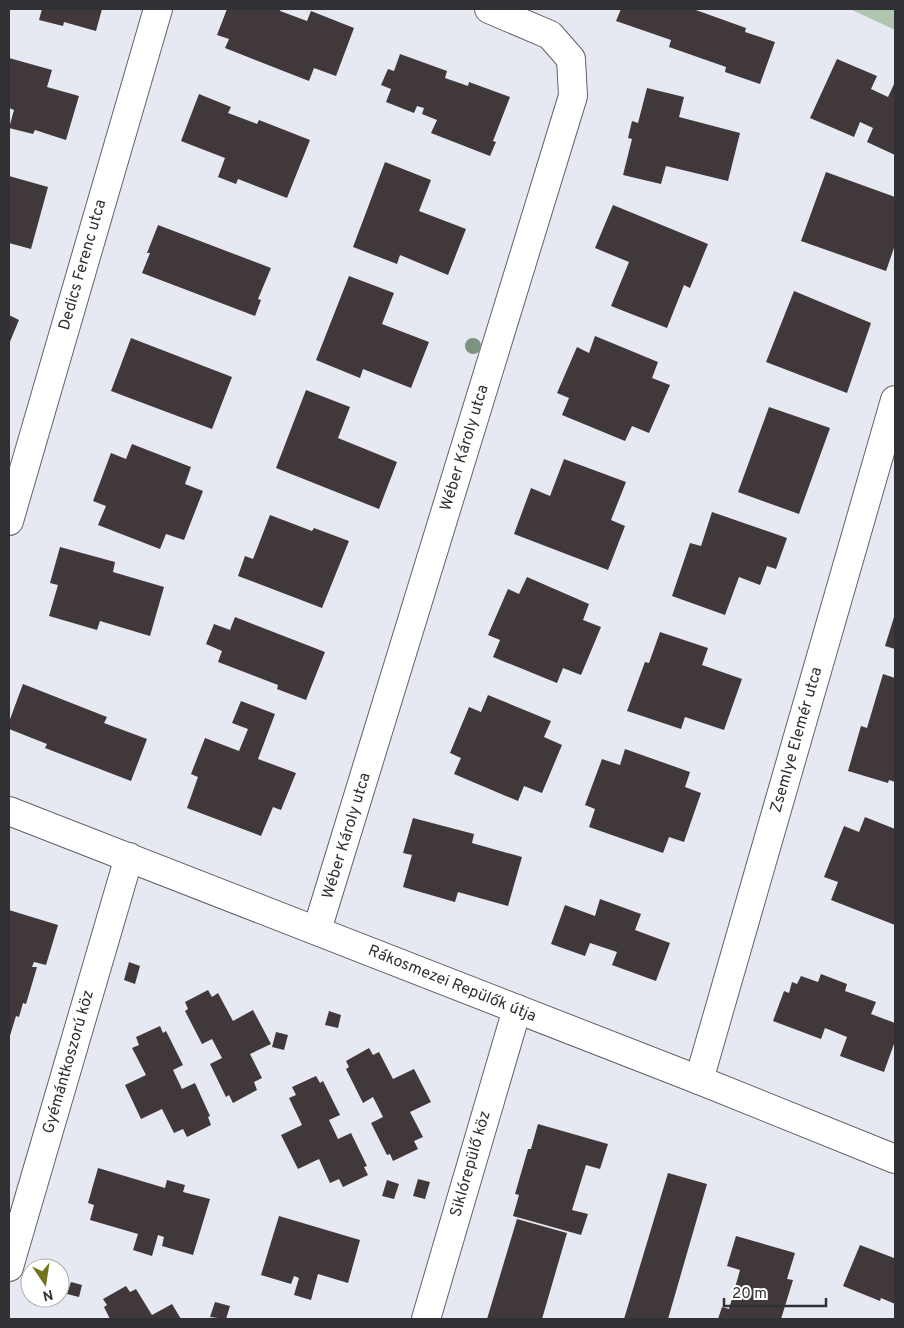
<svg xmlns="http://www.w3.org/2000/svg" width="904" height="1328" font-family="Overpass,sans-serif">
<rect width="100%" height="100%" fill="#e7e9f2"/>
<polygon fill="#b0c6ae" points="850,9 895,9 895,30"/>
<g fill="#41383c">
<polygon points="42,9 102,9 96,31 64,22 63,26 39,20"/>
<polygon points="227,9 281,9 280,11 307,21 311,11 354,28 336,76 314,68 309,81 225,48 229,39 217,35"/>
<polygon points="621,9 693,9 746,28 745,32 775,42 760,84 725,72 726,67 669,47 671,40 616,21"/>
<polygon points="400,54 447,71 445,78 468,86 469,82 510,97 493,141 496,142 490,156 431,133 437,120 422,114 424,108 417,106 414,113 386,102 391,89 381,85 388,69 394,71"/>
<polygon points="9,58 52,70 47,87 79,96 66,140 35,130 33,134 9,128 14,110 9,108"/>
<polygon points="837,59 877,76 871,89 888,97 895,82 895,155 867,142 873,128 860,122 854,137 810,118"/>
<polygon points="647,88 684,97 679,117 740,133 728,181 666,166 661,184 623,175 632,139 628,138 632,121 638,123"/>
<polygon points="199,94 231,107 228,113 257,124 259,120 310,140 287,198 238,179 236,184 218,177 225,158 181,141"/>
<polygon points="385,162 431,180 419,211 466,229 448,275 400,255 397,264 353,247"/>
<polygon points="826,172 895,197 895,245 886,271 801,241"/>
<polygon points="9,176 48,187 31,249 9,243"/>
<polygon points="613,205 708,244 690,288 684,285 667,328 611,306 629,262 595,248"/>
<polygon points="158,225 271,268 258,299 261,300 255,316 142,273 150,253 147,253"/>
<polygon points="349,276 394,293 382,324 429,342 411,388 363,369 360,378 316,360"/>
<polygon points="794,291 871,323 847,393 766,362"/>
<polygon points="9,315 19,320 9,344"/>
<polygon points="595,336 658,362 652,378 670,385 649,433 632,426 625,441 562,415 569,398 557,393 577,347 589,353"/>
<polygon points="131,338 232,377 212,429 111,391"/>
<polygon points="306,390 350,407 338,438 397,462 379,509 276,468"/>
<polygon points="769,407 830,428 799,514 738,492"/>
<polygon points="132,444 191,467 185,484 203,491 184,540 166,534 160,549 98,525 106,506 93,501 111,453 126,459"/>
<polygon points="564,459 626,482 611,520 625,526 608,570 514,534 531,488 550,496"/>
<polygon points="712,512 787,538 776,569 767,566 760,585 739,577 725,615 672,596 690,543 701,546"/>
<polygon points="270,515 312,531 314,528 349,541 322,608 238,576 245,556 253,559"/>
<polygon points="60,547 115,562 113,572 164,587 150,636 100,621 97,630 49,616 58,585 50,583"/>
<polygon points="527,577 589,604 583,620 601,627 581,675 563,668 557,683 493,657 500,640 488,635 508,589 519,594"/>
<polygon points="895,614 895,649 885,646"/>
<polygon points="235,617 325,652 306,700 277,689 278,685 218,662 222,651 206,644 214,624 230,630"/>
<polygon points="660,632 708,648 702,665 742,679 724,730 685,717 681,729 627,711 645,662 649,663"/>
<polygon points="883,674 895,678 895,782 889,780 888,783 848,771 861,726 867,728"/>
<polygon points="23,684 107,717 104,723 147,739 131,781 45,748 47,744 9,729 9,722"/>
<polygon points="488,695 551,721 544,737 562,745 542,793 524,786 518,801 454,774 461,758 450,753 469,707 481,712"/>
<polygon points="241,701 275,714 258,759 296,773 281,810 273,807 261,836 187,808 198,777 191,774 205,738 239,751 248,729 232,723"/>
<polygon points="625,749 690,772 685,787 701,793 684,842 669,837 663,853 589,827 595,809 585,805 602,759 620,765"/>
<polygon points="865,817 895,829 895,925 831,900 838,882 824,877 844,826 859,832"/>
<polygon points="413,818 474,834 472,843 522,857 508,906 458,892 455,902 403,887 412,855 403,853"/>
<polygon points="600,899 641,914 635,930 670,943 656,981 612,965 617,952 590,943 585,956 551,944 565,905 595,916"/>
<polygon points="9,910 58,925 46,965 34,962 32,967 37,967 26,1004 23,1003 19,1017 16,1016 9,1039"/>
<polygon points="129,962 140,966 135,984 124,980"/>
<polygon points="821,974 847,984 845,991 876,1002 871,1014 895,1023 895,1041 884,1072 840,1056 847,1037 825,1028 821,1039 773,1021 784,991 789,993 792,982 797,984 801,976 818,982"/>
<polygon points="208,990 212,997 218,993 233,1021 253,1010 271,1044 250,1054 262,1078 254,1082 257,1090 233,1103 229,1095 226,1097 210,1064 222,1058 212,1039 202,1044 185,1011 188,1009 185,1002"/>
<polygon points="329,1011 341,1015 338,1028 325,1025"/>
<polygon points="160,1026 163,1033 166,1031 183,1065 173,1070 182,1089 195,1083 210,1116 208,1117 211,1125 187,1137 183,1129 174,1133 162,1109 141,1119 125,1085 146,1075 132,1048 139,1045 136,1037"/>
<polygon points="276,1032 288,1035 284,1050 272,1047"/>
<polygon points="369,1048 373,1055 379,1052 393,1079 414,1069 431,1102 410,1112 423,1137 414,1141 418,1149 393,1161 390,1154 387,1155 371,1123 383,1117 373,1097 363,1103 346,1069 349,1067 346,1061"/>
<polygon points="316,1076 320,1083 323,1081 340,1115 329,1120 338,1139 351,1133 367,1166 364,1167 368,1175 343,1187 339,1179 330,1183 319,1159 298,1169 281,1135 302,1125 289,1098 296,1095 292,1087"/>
<polygon points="538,1124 608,1144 600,1169 586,1165 572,1210 588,1214 581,1235 513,1216 519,1195 515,1194 528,1149 531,1149"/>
<polygon points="98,1168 165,1188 167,1180 185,1185 183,1192 210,1199 193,1255 162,1246 164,1237 158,1235 152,1256 133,1250 138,1234 90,1220 94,1205 88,1203"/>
<polygon points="668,1173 707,1184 668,1319 624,1319"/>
<polygon points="418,1179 430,1182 425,1199 413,1196"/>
<polygon points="387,1180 399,1184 394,1199 382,1196"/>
<polygon points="279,1216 360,1240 348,1283 318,1274 311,1300 294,1295 299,1278 294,1276 291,1284 261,1275"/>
<polygon points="517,1219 567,1233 542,1319 487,1319"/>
<polygon points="736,1236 795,1253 787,1279 793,1280 781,1319 718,1319 722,1307 729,1309 740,1270 727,1266"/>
<polygon points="860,1245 894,1258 895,1304 881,1298 880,1301 843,1286"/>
<polygon points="71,1282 82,1285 79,1297 67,1294"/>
<polygon points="126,1286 130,1292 136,1289 152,1315 172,1304 181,1319 110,1319 104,1307 107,1305 103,1299"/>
<polygon points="215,1302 230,1306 226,1319 210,1317"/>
</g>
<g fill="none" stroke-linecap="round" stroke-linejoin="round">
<g stroke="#61626a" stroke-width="30">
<g id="street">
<polyline points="9,521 158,9"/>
<polyline points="9,811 699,1080 895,1159"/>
<polyline points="317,930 573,96 571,59 550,35 489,9"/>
<polyline points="699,1080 895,400"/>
<polyline points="9,1267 129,857"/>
<polyline points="426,1319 517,1009"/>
</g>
</g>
<use href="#street" stroke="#fff" stroke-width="28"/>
</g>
<circle fill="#7d9281" cx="473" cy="346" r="8"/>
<g text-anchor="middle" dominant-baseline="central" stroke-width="5" stroke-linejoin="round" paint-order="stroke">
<g font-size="16" fill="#313135" stroke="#fff">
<text transform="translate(83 265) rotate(-74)">Dedics Ferenc utca</text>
<text transform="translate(465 448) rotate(-73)">Wéber Károly utca</text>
<text transform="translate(797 740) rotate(-74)">Zsemlye Elemér utca</text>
<text transform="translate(347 836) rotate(-73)">Wéber Károly utca</text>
<text transform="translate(452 984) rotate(22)">Rákosmezei Repülők útja</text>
<text transform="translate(69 1062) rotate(-74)">Gyémántkoszorú köz</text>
<text transform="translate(471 1164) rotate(-74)">Siklórepülő köz</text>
</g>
</g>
<rect width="904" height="1328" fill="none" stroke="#313135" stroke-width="20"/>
<g transform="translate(45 1283) rotate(167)"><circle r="24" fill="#ffffff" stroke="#adadae"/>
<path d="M0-4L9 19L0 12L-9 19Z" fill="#737419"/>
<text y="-8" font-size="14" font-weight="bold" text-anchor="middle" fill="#313135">N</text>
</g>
<path d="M724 1298v8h102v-8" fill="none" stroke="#313135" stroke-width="2.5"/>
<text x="732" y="1298" font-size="15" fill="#313135" stroke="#ffffff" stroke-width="4" paint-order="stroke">20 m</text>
</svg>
